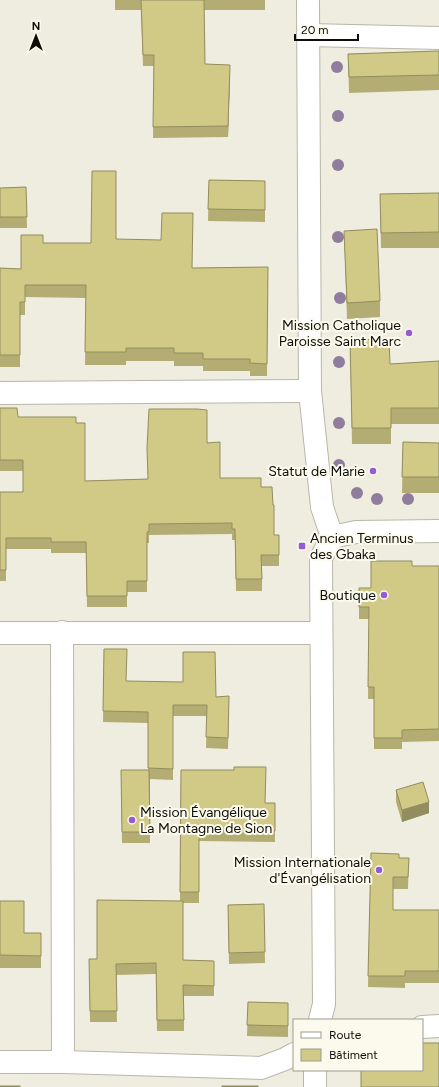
<svg xmlns="http://www.w3.org/2000/svg" width="439" height="1087" font-family="Figtree,sans-serif">
<rect width="100%" height="100%" fill="#eeeddf"/>
<g fill="none" stroke-linecap="round" stroke-linejoin="round">
<g stroke="#b8b7a9" stroke-width="24">
<g id="minor">
<polyline points="308,0 310,391 322,507 332,537 321,558 324,1004 320,1020"/>
<polyline points="308,35 439,38"/>
<polyline points="0,393 310,391"/>
<polyline points="332,537 356,532 439,531"/>
<polyline points="62,632 63,1062"/>
<polyline points="0,633 321,633"/>
<polyline points="422,1027 439,1026"/>
<polyline points="0,1062 63,1062 261,1068 285,1059 294,1054"/>
<polyline points="315,1087 315,1070"/>
</g>
</g>
<use href="#minor" stroke="#fff" stroke-width="22"/>
</g>
<g fill="#907c9c">
<circle cx="337" cy="67" r="6"/>
<circle cx="338" cy="116" r="6"/>
<circle cx="338" cy="165" r="6"/>
<circle cx="338" cy="237" r="6"/>
<circle cx="340" cy="298" r="6"/>
<circle cx="339" cy="362" r="6"/>
<circle cx="339" cy="423" r="6"/>
<circle cx="339" cy="465" r="6"/>
<circle cx="357" cy="493" r="6"/>
<circle cx="377" cy="499" r="6"/>
<circle cx="408" cy="499" r="6"/>
</g>
<g fill="#b4ad73">
<polygon points="115,0 265,0 265,10 204,10 205,64 230,76 228,137 153,138 154,66 143,66 141,10 115,10"/>
<polygon points="439,51 439,90 349,93 348,54"/>
<polygon points="209,180 265,181 265,222 208,221"/>
<polygon points="26,187 27,228 0,228 0,188"/>
<polygon points="439,193 439,248 381,248 380,194"/>
<polygon points="344,231 380,301 380,317 347,319"/>
<polygon points="116,239 193,268 268,267 267,376 250,376 250,371 203,371 203,366 174,366 174,361 126,361 126,365 85,365 86,298 25,297 25,315 20,315 20,367 0,367 0,268 21,269 43,243 91,243"/>
<polygon points="350,340 390,364 439,361 439,424 391,424 391,444 352,444"/>
<polygon points="0,408 18,417 76,423 85,481 148,479 207,443 220,478 261,487 273,505 274,535 279,535 279,566 262,566 262,591 236,591 235,540 232,540 232,534 149,535 149,543 147,543 147,592 127,592 127,607 87,607 86,553 51,553 51,549 6,549 6,581 0,581 0,492 23,492 23,471 0,471"/>
<polygon points="403,442 439,443 439,493 402,493"/>
<polygon points="412,566 439,566 439,741 402,742 402,749 374,749 374,699 368,699 369,619 359,619 359,588 371,588"/>
<polygon points="104,649 126,681 216,697 229,707 228,749 206,748 207,716 173,716 173,780 150,779 150,843 122,843 121,770 148,770 148,723 103,722"/>
<polygon points="181,770 265,803 275,803 275,842 199,841 199,903 183,903 183,960 214,961 214,996 184,996 184,1031 157,1031 156,974 116,975 117,1022 90,1022 89,959 97,959 180,901"/>
<polygon points="396,790 429,813 402,822 396,802"/>
<polygon points="371,853 399,858 409,858 408,889 393,889 393,910 439,910 439,983 405,983 405,988 368,987"/>
<polygon points="0,901 24,933 41,933 41,968 0,968"/>
<polygon points="264,904 265,963 229,964 228,905"/>
<polygon points="248,1002 288,1003 288,1037 247,1036"/>
</g>
<g fill="#928d5e">
<polygon points="230,65 230,76 228,137 228,126"/>
<polygon points="429,802 429,813 402,822 402,810"/>
</g>
<g fill="#d1c986" stroke="#928d5e">
<polygon points="141,0 204,0 205,64 230,65 228,126 153,127 154,55 143,55"/>
<polygon points="439,51 439,75 349,77 348,54"/>
<polygon points="92,171 116,171 116,239 161,240 162,213 193,213 192,268 268,267 267,364 250,363 250,359 203,359 203,353 174,353 174,348 126,348 126,352 85,352 86,285 25,285 25,302 20,302 20,355 0,355 0,268 21,269 21,235 43,235 43,243 91,243"/>
<polygon points="209,180 265,181 265,210 208,209"/>
<polygon points="26,187 27,217 0,217 0,188"/>
<polygon points="439,193 439,232 381,233 380,194"/>
<polygon points="377,229 380,301 347,303 344,231"/>
<polygon points="389,339 390,364 439,361 439,408 391,408 391,428 352,428 350,340"/>
<polygon points="0,408 17,408 18,417 76,417 76,423 85,423 85,481 148,479 147,448 149,409 197,409 207,410 207,443 220,442 220,478 261,478 261,487 272,487 273,505 274,505 274,535 279,535 279,555 261,555 262,579 236,579 235,529 232,529 232,523 149,524 149,532 147,532 147,581 127,581 127,596 87,596 86,542 51,542 51,538 6,538 6,570 0,570 0,492 23,492 23,460 0,460"/>
<polygon points="403,442 439,443 439,477 402,477"/>
<polygon points="371,561 412,561 412,566 439,566 439,729 402,730 402,738 374,738 374,687 368,687 369,607 359,607 359,588 371,588"/>
<polygon points="104,649 127,649 126,681 183,682 183,652 215,652 216,697 229,696 228,738 206,737 207,705 173,705 173,769 148,768 148,712 103,711"/>
<polygon points="234,767 266,767 265,803 275,803 275,831 199,830 199,892 180,892 181,770 234,770"/>
<polygon points="121,770 149,770 150,832 122,832"/>
<polygon points="423,782 429,802 402,810 396,790"/>
<polygon points="371,853 399,854 399,858 409,858 408,877 393,877 393,910 439,910 439,971 405,971 405,976 368,976"/>
<polygon points="97,900 183,901 183,960 214,961 214,986 183,985 184,1020 157,1020 156,963 116,964 117,1011 90,1011 89,959 97,959"/>
<polygon points="0,901 24,901 24,933 41,933 41,956 0,955"/>
<polygon points="264,904 265,952 229,953 228,905"/>
<polygon points="248,1002 288,1003 288,1026 247,1025"/>
<polygon points="422,1043 439,1043 439,1087 361,1087 361,1070 422,1070"/>
<rect x="0" y="1086" width="20" height="1"/>
<rect x="222" y="1086" width="36" height="1"/>
</g>
<g fill="#945bd2" stroke="#fbfaec" stroke-width="1.5">
<circle cx="409" cy="333" r="4"/>
<circle cx="373" cy="471" r="4"/>
<rect x="298" y="542" width="8" height="8" rx="2"/>
<circle cx="384" cy="595" r="4"/>
<circle cx="132" cy="820" r="4"/>
<circle cx="379" cy="870" r="4"/>
</g>
<g text-anchor="middle" dominant-baseline="central" stroke-width="4" stroke-linejoin="round" paint-order="stroke">
<g font-size="14" fill="#0e0d09" stroke="#fbfaec" text-anchor="end">
<text x="401" y="325">Mission Catholique<tspan x="401" dy="16">Paroisse Saint Marc</tspan></text>
<text x="365" y="471">Statut de Marie</text>
<text x="310" y="538" text-anchor="start">Ancien Terminus<tspan x="310" dy="16">des Gbaka</tspan></text>
<text x="376" y="595">Boutique</text>
<text x="140" y="812" text-anchor="start">Mission Évangélique<tspan x="140" dy="16">La Montagne de Sion</tspan></text>
<text x="371" y="862">Mission Internationale<tspan x="371" dy="16">d'Évangélisation</tspan></text>
</g>
</g>
<rect x="293" y="1019" width="130" height="52" fill="#fbfaec" stroke="#9c9b91"/>
<rect x="301" y="1032" width="20" height="6" fill="#ffffff" stroke="#9c9b91"/>
<text x="329" y="1039" font-size="12" fill="#0e0d09">Route</text>
<rect x="301" y="1049" width="20" height="12" fill="#d1c986" stroke="#9c9b91"/>
<text x="329" y="1059" font-size="12" fill="#0e0d09">Bâtiment</text>
<g transform="translate(36 36)" stroke="#fbfaec" stroke-width="3" paint-order="stroke">
<path d="M0-3L7 15L0 10L-7 15Z" fill="#0e0d09"/>
<text y="-6" font-size="11" font-weight="bold" text-anchor="middle" fill="#0e0d09">N</text>
</g>
<path d="M295 34v6h63v-6" fill="none" stroke="#0e0d09" stroke-width="2"/>
<text x="301" y="34" font-size="12" fill="#0e0d09" stroke="#fbfaec" stroke-width="3" paint-order="stroke">20 m</text>
</svg>
